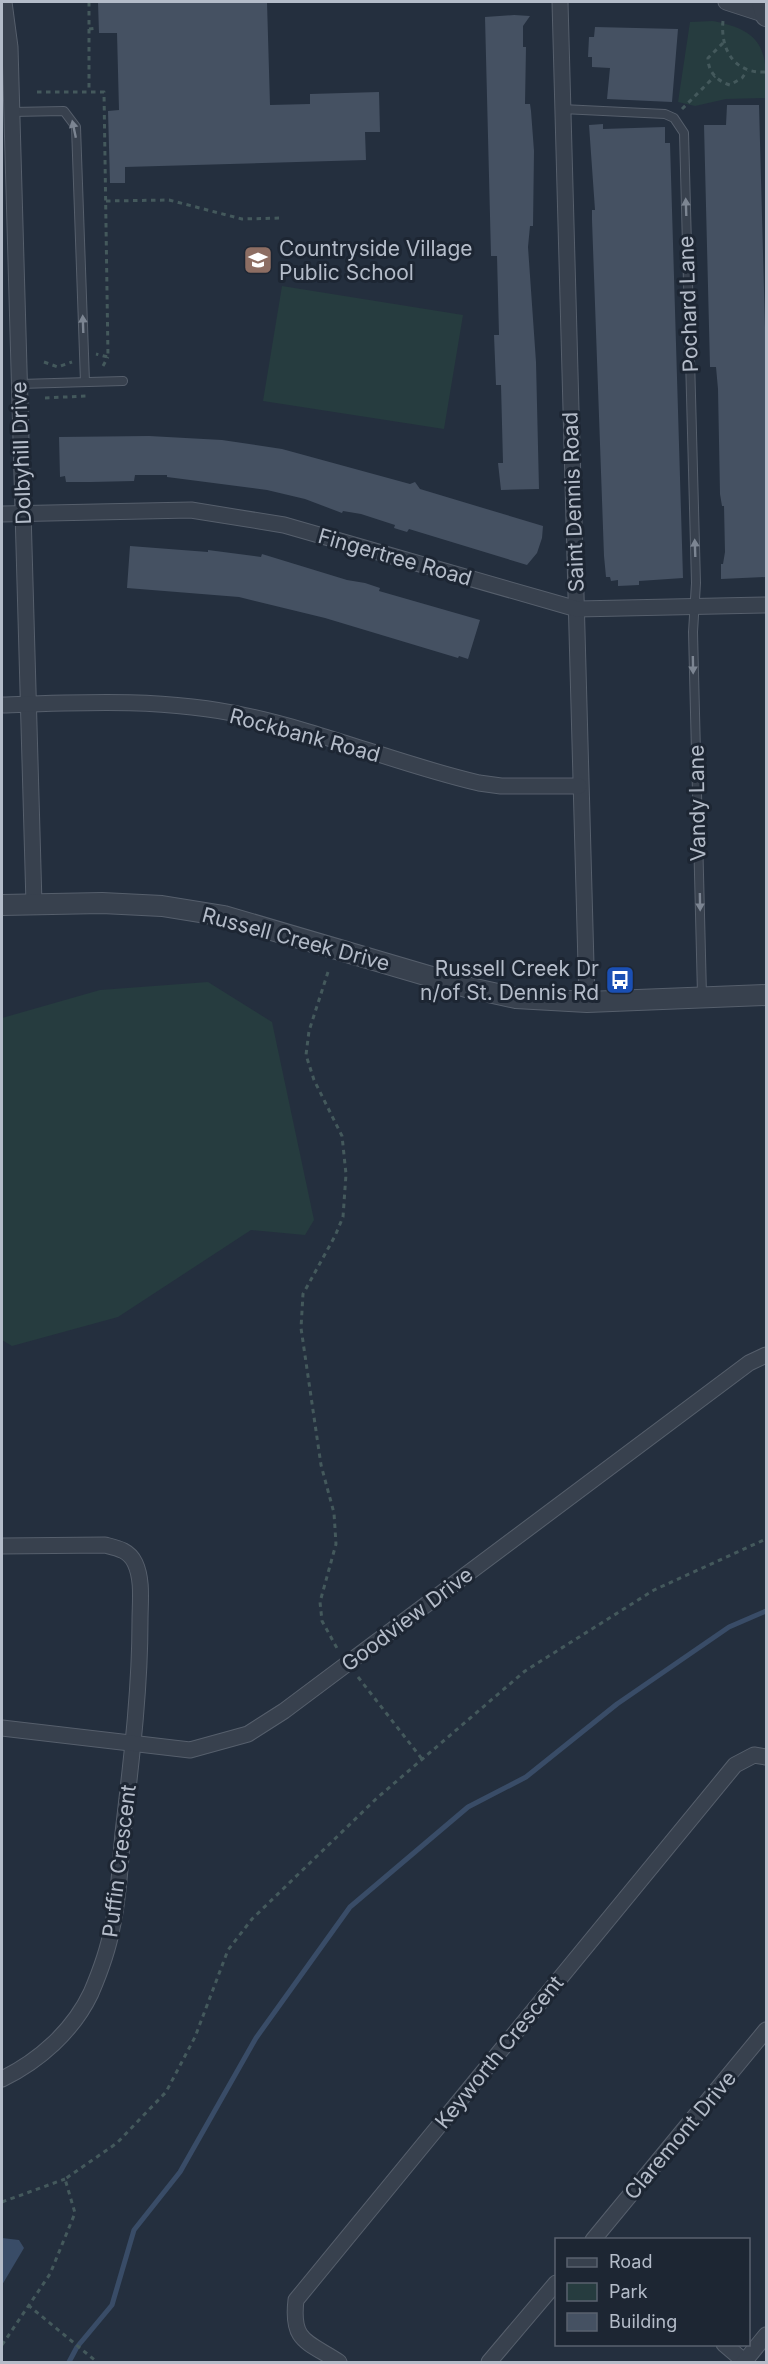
<svg xmlns="http://www.w3.org/2000/svg" width="768" height="2364" font-family="Inter,sans-serif">
<rect width="100%" height="100%" fill="#242f3e"/>
<g fill="#263c3f">
<path d="M713,21C766,31 767,53 766,98L726,99L695,106L678,102L690,22Z"/>
<polygon points="282,286 463,315 444,429 263,401"/>
<polygon points="208,982 272,1022 314,1220 305,1235 251,1230 118,1317 12,1346 2,1340 2,1018 100,990"/>
</g>
<polygon fill="#394c67" points="2,2238 19,2240 24,2248 2,2285"/>
<g fill="none" stroke-linecap="round" stroke-linejoin="round">
<polyline stroke="#394c67" stroke-width="5" points="69,2362 77,2347 112,2305 134,2230 180,2172 256,2038 350,1907 468,1807 526,1777 617,1704 729,1627 766,1611"/>
</g>
<g fill="#455162">
<polygon points="98,2 267,2 270,105 310,104 310,94 379,92 380,132 365,132 366,160 125,167 125,183 110,183 108,111 119,110 117,33 99,33"/>
<polygon points="514,15 530,16 523,26 523,47 526,47 525,104 530,104 531,111 534,151 533,226 530,226 528,247 536,362 539,489 501,490 498,463 503,463 501,385 496,385 494,335 499,335 497,256 491,256 485,17"/>
<polygon points="595,27 678,29 672,102 607,99 610,68 592,67 592,57 588,57 589,37 594,37"/>
<polygon points="727,105 759,105 766,364 766,577 721,579 721,564 723,564 725,552 724,506 722,506 720,494 718,389 716,367 710,367 704,125 726,125"/>
<polygon points="603,124 603,129 665,127 665,143 670,143 683,578 639,581 639,585 618,586 618,580 611,581 610,577 606,577 604,556 592,220 592,210 595,210 589,125"/>
<polygon points="149,436 222,440 282,449 410,484 415,482 420,489 543,526 542,538 537,553 527,565 409,529 407,532 394,528 395,525 361,514 343,511 342,513 305,499 267,490 167,477 167,475 135,475 134,481 91,482 66,482 65,476 60,477 59,437"/>
<polygon points="130,546 208,552 208,550 261,557 262,554 347,580 365,583 380,588 379,591 480,620 468,659 459,656 458,658 325,618 239,597 127,588"/>
</g>
<g fill="none" stroke-linecap="round" stroke-linejoin="round">
<g stroke="#565f6c" stroke-width="10">
<g id="service">
<polyline points="562,109 665,114 674,118 684,133 696,583 693,632 702,995"/>
<polyline points="12,112 64,111 76,127 85,382"/>
<polyline points="20,384 123,381"/>
</g>
</g>
<g stroke="#565f6c" stroke-width="17">
<g id="minor">
<polyline points="4,2 10,47 34,904"/>
<polyline points="560,2 587,1002"/>
<polyline points="726,2 766,15"/>
<polyline points="2,514 191,510 284,525 577,609 766,605"/>
<path d="M2,705C83,702 167,698 247,716C326,733 401,765 479,783L501,786H579"/>
<path d="M2,1546L105,1545C117,1548 129,1550 135,1563C143,1580 140,1602 140,1621C140,1692 131,1763 123,1833C120,1865 119,1898 112,1928C108,1951 100,1972 91,1993C73,2031 39,2061 2,2079"/>
<polyline points="2,1728 190,1750 248,1734 284,1711 749,1363 766,1355"/>
<polyline points="593,2240 766,2030"/>
<polyline points="724,2344 745,2362"/>
<path d="M339,2362C307,2341 291,2342 296,2300L735,1765L754,1755L766,1757"/>
<polyline points="489,2362 556,2283"/>
<polyline points="744,2362 766,2335"/>
</g>
</g>
<g stroke="#565f6c" stroke-width="22">
<g id="tertiary">
<polyline points="762,2 766,16"/>
<polyline points="2,905 102,903 162,906 224,916 466,987 516,998 587,1002 766,995"/>
</g>
</g>
<g stroke="#44595c" stroke-width="3" stroke-dasharray="4.5 4.5" stroke-linecap="butt">
<polyline points="89,2 89,92"/>
<path d="M723,21C720,50 735,74 766,72"/>
<polyline points="89,29 97,28"/>
<path d="M723,43L708,58C708,72 717,81 730,85L742,78L747,71"/>
<polyline points="37,92 104,92 108,357 96,354"/>
<polyline points="682,109 715,76"/>
<polyline points="106,201 169,200 242,219 282,218"/>
<polyline points="44,362 58,367 72,362"/>
<polyline points="103,366 108,357"/>
<polyline points="45,398 86,396"/>
<polyline points="328,972 309,1031 306,1055 314,1080 342,1136 346,1174 343,1217 335,1236 303,1294 301,1328 321,1465 334,1513 336,1544 320,1602 322,1621 338,1650"/>
<polyline points="358,1677 422,1759"/>
<polyline points="2,2202 65,2179"/>
<polyline points="28,2305 97,2362"/>
<polyline points="2,2345 50,2274 75,2213 65,2179 117,2143 166,2092 195,2037 228,1950 252,1919 377,1798 525,1671 654,1590 766,1539"/>
</g>
<use href="#service" stroke="#38414e" stroke-width="8"/>
<use href="#minor" stroke="#38414e" stroke-width="15"/>
<use href="#tertiary" stroke="#38414e" stroke-width="20"/>
</g>
<defs><path id="oneway-solid" d="M-6-.8H1V-3.2L6.5 0L1 3.2V.8H-6Z" transform="scale(1.5)"/></defs>
<g fill="#7c8592">
<use href="#oneway-solid" transform="translate(74 129) rotate(-102)"/>
<use href="#oneway-solid" transform="translate(686 207) rotate(-92)"/>
<use href="#oneway-solid" transform="translate(83 324) rotate(-92)"/>
<use href="#oneway-solid" transform="translate(695 548) rotate(-92)"/>
<use href="#oneway-solid" transform="translate(693 665) rotate(89)"/>
<use href="#oneway-solid" transform="translate(700 902) rotate(89)"/>
</g>
<defs>
<g id="school-square" transform="scale(1.5)"><rect x="-9" y="-9" width="18" height="18" rx="4" fill="#8d6e63" stroke="#1d2633"/><path d="M0-5L7-2L0 1L-7-2ZM-4 1L0 2.5L4 1V4Q0 6-4 4Z" fill="#fff"/></g>
<g id="bus-square" transform="scale(1.5)"><rect x="-9" y="-9" width="18" height="18" rx="4" fill="#1a4fb4" stroke="#1d2633"/><path d="M-5-6H5V4H4V6H2V4H-2V6H-4V4H-5ZM-3.5-4V0h7V-4ZM-3.5 1.2v1.5H-2V1.2ZM2 1.2v1.5H3.5V1.2Z" fill="#fff"/></g>
</defs>
<g fill-rule="evenodd">
<use href="#school-square" x="258" y="260"/>
<use href="#bus-square" x="620" y="980"/>
</g>
<g text-anchor="middle" dominant-baseline="central" stroke-width="6" stroke-linejoin="round" paint-order="stroke">
<g font-size="21" fill="#b4bcc9" stroke="#1d2633" text-anchor="start">
<text x="279" y="248">Countryside Village<tspan x="279" dy="24">Public School</tspan></text>
<text x="599" y="968" text-anchor="end">Russell Creek Dr<tspan x="599" dy="24">n/of St. Dennis Rd</tspan></text>
</g>
<g font-size="21" fill="#b4bcc9" stroke="#1d2633">
<text transform="translate(688 304) rotate(-92)">Pochard Lane</text>
<text transform="translate(21 453) rotate(-92)">Dolbyhill Drive</text>
<text transform="translate(573 502) rotate(-92)">Saint Dennis Road</text>
<text transform="translate(395 557) rotate(16)">Fingertree Road</text>
<text transform="translate(305 735) rotate(15)">Rockbank Road</text>
<text transform="translate(697 803) rotate(-91)">Vandy Lane</text>
<text transform="translate(296 939) rotate(15)">Russell Creek Drive</text>
<text transform="translate(407 1619) rotate(-37)">Goodview Drive</text>
<text transform="translate(119 1861) rotate(-83)">Puffin Crescent</text>
<text transform="translate(499 2052) rotate(-51)">Keyworth Crescent</text>
<text transform="translate(680 2135) rotate(-50)">Claremont Drive</text>
</g>
</g>
<rect width="768" height="2364" fill="none" stroke="#b4bcc9" stroke-width="6"/>
<rect x="555" y="2238" width="195" height="108" fill="#1d2633" stroke="#59626f" stroke-width="1.5"/>
<rect x="567" y="2258" width="30" height="9" fill="#38414e" stroke="#59626f" stroke-width="1.5"/>
<text x="609" y="2268" font-size="18" fill="#b4bcc9">Road</text>
<rect x="567" y="2283" width="30" height="18" fill="#263c3f" stroke="#59626f" stroke-width="1.5"/>
<text x="609" y="2298" font-size="18" fill="#b4bcc9">Park</text>
<rect x="567" y="2313" width="30" height="18" fill="#455162" stroke="#59626f" stroke-width="1.5"/>
<text x="609" y="2328" font-size="18" fill="#b4bcc9">Building</text>
</svg>
